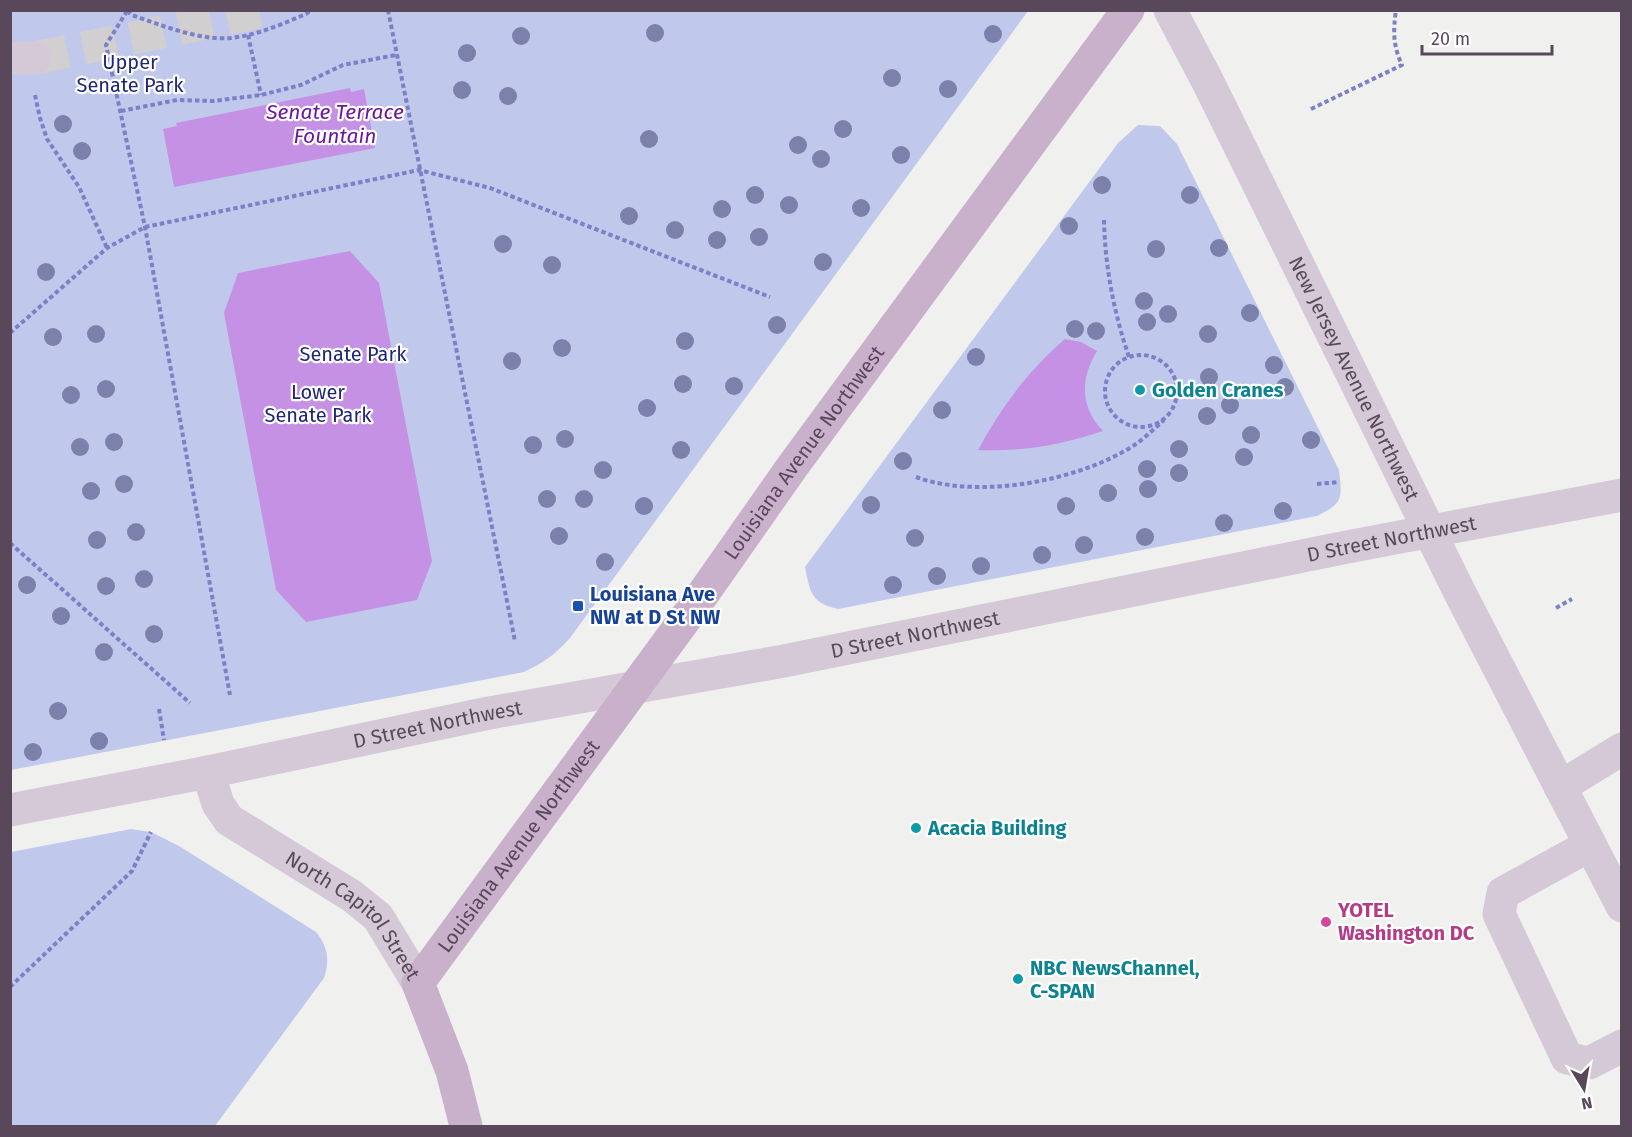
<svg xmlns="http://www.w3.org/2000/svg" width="1632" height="1137" font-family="'Fira Sans',sans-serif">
<rect width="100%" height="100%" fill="#f0f1ef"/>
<g fill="#c0c9eb">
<path d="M10,11H1028L570,638C556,654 543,663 524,672L11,770Z"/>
<path d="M1138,125L1160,126L1177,144L1339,470C1342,498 1344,503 1317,516L838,609C811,603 810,592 805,567L1118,143Z"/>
<path d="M131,829L151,832L179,846L316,932C328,947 330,960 324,978L215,1126H11V852Z"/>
</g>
<g fill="#c591e5">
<polygon points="350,88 351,92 364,89 375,148 174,187 163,129 177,126 176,123"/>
<polygon points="350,251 379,283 432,561 417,600 306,622 276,590 224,313 238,273"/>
<path d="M1065,339L1081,342L1097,351C1080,379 1080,407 1103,431C1062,445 1022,452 978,450C1001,407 1028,371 1065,339Z"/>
</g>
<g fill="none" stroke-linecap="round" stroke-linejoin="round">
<polyline stroke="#d2cfd1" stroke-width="33" stroke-dasharray="33 16" stroke-linecap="butt" points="35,58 269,10"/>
<g stroke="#7b81c6" stroke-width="4" stroke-dasharray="4.5 3" stroke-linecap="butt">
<polyline points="388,10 515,641"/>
<polyline points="127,11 106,45 145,227 230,695"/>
<path d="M127,11L132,15C160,25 201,41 231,38C258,35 282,24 306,14L311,10"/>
<polyline points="248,35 261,95"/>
<polyline points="35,95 40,118 47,139 79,187 107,248"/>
<path d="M1311,109L1402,65C1393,46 1393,31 1396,10"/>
<polyline points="121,111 177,100 213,101 261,95 301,85 343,65 396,55"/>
<path d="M1104,220C1105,267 1114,313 1129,357"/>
<polyline points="10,333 107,248 145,227 419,170 490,188 770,297"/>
<circle cx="1141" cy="391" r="36"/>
<path d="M916,477C978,500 1081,481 1136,444C1146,437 1155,428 1164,420"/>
<polyline points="1317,484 1339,482"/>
<polyline points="10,543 190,703"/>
<polyline points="1556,608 1572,599"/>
<polyline points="159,709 164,740"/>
<polyline points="10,987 132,871 151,832"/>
</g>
<g stroke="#d6c9d7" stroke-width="33">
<path id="s1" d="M1170,10L1208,82L1460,593L1622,906"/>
<polyline points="10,58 35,58"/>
<path id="s2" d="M208,772L218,804L229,820L352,896L378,917L418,983"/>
<polyline points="1560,787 1622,749"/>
<path id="s3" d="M10,810L208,772L489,713L784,661L1347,547L1622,495"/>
<polyline points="1590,845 1503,893 1499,914 1567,1058 1589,1063 1622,1046"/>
</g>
<path stroke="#c9b0cb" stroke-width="33" id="s4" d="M466,1126L452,1071L418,983L691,611L792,467L1128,10"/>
</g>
<g fill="#7c81ac">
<circle cx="655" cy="33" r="9"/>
<circle cx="993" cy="34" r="9"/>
<circle cx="521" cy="36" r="9"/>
<circle cx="467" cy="53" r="9"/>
<circle cx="892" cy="78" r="9"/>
<circle cx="948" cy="89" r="9"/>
<circle cx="462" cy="90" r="9"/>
<circle cx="508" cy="96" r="9"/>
<circle cx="63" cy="124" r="9"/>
<circle cx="843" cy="129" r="9"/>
<circle cx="649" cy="139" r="9"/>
<circle cx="798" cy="145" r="9"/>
<circle cx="82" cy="151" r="9"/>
<circle cx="901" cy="155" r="9"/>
<circle cx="821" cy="159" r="9"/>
<circle cx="1102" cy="185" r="9"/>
<circle cx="755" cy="195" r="9"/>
<circle cx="1190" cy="195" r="9"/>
<circle cx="789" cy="205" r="9"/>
<circle cx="861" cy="208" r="9"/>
<circle cx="722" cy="209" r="9"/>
<circle cx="629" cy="216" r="9"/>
<circle cx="1069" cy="226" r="9"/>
<circle cx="675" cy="230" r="9"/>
<circle cx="759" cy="237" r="9"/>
<circle cx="717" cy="240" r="9"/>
<circle cx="503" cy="244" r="9"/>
<circle cx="1219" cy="248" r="9"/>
<circle cx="1156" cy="249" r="9"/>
<circle cx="823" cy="262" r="9"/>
<circle cx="552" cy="265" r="9"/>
<circle cx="46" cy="272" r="9"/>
<circle cx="1144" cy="301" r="9"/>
<circle cx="1250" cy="313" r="9"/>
<circle cx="1168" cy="314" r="9"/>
<circle cx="1147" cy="322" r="9"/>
<circle cx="777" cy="325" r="9"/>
<circle cx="1075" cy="329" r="9"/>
<circle cx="1096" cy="331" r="9"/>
<circle cx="96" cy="334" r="9"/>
<circle cx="1208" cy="334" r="9"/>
<circle cx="53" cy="337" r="9"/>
<circle cx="685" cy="341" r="9"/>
<circle cx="562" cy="348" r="9"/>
<circle cx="976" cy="357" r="9"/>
<circle cx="512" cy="361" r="9"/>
<circle cx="1274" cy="365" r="9"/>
<circle cx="1209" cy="377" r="9"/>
<circle cx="683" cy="384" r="9"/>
<circle cx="734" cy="386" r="9"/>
<circle cx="1285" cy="387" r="9"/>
<circle cx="106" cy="389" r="9"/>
<circle cx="71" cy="395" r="9"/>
<circle cx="1230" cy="405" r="9"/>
<circle cx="647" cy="408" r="9"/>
<circle cx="942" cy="410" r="9"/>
<circle cx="1207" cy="416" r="9"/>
<circle cx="1251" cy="435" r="9"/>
<circle cx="565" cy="439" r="9"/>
<circle cx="1311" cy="440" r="9"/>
<circle cx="114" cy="442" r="9"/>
<circle cx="533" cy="445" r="9"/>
<circle cx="80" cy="447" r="9"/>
<circle cx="1179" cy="449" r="9"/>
<circle cx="681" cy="450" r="9"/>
<circle cx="1244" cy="457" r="9"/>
<circle cx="903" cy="461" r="9"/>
<circle cx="1147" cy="469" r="9"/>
<circle cx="603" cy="470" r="9"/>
<circle cx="1179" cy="473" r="9"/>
<circle cx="124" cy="484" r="9"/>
<circle cx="1148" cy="489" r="9"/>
<circle cx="91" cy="491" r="9"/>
<circle cx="1108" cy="493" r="9"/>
<circle cx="547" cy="499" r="9"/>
<circle cx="584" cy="499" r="9"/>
<circle cx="871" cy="505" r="9"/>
<circle cx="644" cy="506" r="9"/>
<circle cx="1066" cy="506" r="9"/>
<circle cx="1283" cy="511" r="9"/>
<circle cx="1224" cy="523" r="9"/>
<circle cx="136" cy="532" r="9"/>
<circle cx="559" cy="536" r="9"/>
<circle cx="1145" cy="537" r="9"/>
<circle cx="915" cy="538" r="9"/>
<circle cx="97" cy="540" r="9"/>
<circle cx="1084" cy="545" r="9"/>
<circle cx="1042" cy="555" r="9"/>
<circle cx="605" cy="562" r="9"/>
<circle cx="981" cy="566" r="9"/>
<circle cx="937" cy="576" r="9"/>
<circle cx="144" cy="579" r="9"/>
<circle cx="27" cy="585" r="9"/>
<circle cx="893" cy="585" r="9"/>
<circle cx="106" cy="586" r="9"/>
<circle cx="61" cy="616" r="9"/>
<circle cx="154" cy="634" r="9"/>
<circle cx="104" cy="652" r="9"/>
<circle cx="58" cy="711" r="9"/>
<circle cx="99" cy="741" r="9"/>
<circle cx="33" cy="752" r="9"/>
</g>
<g fill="#0f9aa8" stroke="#fff" stroke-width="2">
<circle cx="1140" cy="390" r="6"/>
<circle cx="916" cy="828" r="6"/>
<circle cx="1018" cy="979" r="6"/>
</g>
<rect fill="#1a4fb4" stroke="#fff" stroke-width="2" x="572" y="600" width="12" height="12" rx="3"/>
<circle fill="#d1479c" stroke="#fff" stroke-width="2" cx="1326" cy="922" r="6"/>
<g text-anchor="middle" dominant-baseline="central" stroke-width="4.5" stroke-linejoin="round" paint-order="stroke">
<g font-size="20" fill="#1e2676" stroke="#fff">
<text x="130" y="62">Upper<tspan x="130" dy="23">Senate Park</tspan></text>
<text x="353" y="354">Senate Park</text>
<text x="318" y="392">Lower<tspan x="318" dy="23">Senate Park</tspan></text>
</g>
<g font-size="20" fill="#58485a" stroke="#fff">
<text stroke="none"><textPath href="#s1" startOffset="412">New Jersey Avenue Northwest</textPath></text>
<text stroke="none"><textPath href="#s4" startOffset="807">Louisiana Avenue Northwest</textPath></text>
<text stroke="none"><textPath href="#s3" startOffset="1408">D Street Northwest</textPath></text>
<text stroke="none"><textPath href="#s3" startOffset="922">D Street Northwest</textPath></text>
<text stroke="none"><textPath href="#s3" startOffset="436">D Street Northwest</textPath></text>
<text stroke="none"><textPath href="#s4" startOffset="321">Louisiana Avenue Northwest</textPath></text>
<text stroke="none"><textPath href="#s2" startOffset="212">North Capitol Street</textPath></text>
</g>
<g font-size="20" font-weight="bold" fill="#0d838f" stroke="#fff" text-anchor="start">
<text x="1152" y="390">Golden Cranes</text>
<text x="928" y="828">Acacia Building</text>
<text x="1030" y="968">NBC NewsChannel,<tspan x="1030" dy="23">C-SPAN</tspan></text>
</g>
<g font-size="20" font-weight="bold" fill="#164399" stroke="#fff" text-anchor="start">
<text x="590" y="594">Louisiana Ave<tspan x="590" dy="23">NW at D St NW</tspan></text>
</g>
<g font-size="20" font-weight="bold" fill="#b23c85" stroke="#fff" text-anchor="start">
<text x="1338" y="910">YOTEL<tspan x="1338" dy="23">Washington DC</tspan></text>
</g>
<g font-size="21" font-style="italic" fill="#6c189e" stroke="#fff">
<text x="335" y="112">Senate Terrace<tspan x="335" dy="24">Fountain</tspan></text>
</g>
</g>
<rect width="1632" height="1137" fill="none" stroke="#58485a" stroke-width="24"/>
<g transform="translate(1584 1089) rotate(169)" stroke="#ffffff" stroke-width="4.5" paint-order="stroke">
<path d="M0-4.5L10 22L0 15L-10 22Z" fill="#58485a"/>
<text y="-9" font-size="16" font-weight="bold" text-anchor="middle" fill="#58485a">N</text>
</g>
<path d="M1422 45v9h130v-9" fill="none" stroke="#58485a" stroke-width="3"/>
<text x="1431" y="45" font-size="18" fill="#58485a" stroke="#ffffff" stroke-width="4.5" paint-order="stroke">20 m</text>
</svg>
